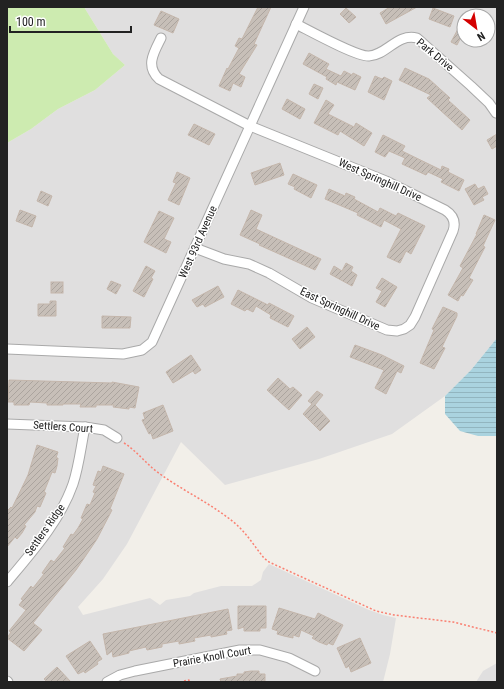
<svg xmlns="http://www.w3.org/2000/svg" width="504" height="689" font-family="'Roboto Condensed',sans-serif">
<defs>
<pattern id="water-rules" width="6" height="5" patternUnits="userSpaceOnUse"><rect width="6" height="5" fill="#aad3df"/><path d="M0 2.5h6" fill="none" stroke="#92b5bf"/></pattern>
<pattern id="building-hatch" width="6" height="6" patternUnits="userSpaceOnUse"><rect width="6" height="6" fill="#c7bfb8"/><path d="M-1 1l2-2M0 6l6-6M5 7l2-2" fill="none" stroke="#aba49e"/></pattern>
</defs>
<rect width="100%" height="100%" fill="#f2efe9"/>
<g fill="#e0dfdf" fill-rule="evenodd">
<path d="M84,7H497V338L471,370L445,396L392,434L319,459L225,485L181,442L127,544L103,579L78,607L83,615L150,598L160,605L166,600L190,596L194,593L221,586H252L261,580L263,572L269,564L369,610L383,615L396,618L390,654L383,682H7V143L31,129L58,109L95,90L125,65L113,54ZM464,16H488V40H464Z"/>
<polygon points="497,663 497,682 476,682 483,671"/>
</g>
<polygon fill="#cdebb0" points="7,7 84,7 113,54 125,65 95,90 58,109 31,129 7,143"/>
<polygon fill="url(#water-rules)" points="497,338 497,436 478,436 460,431 445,414 445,396 471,370"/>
<g fill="url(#building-hatch)" stroke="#c4b6ab">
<polygon points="258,7 271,7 254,44 257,45 239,74 245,77 241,87 233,83 230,91 219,86 227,68 228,69 239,48 235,46 239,38 242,39"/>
<polygon points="390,7 417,7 386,24 380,13"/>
<polygon points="346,8 356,17 349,23 340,14"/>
<polygon points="433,8 454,16 450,27 429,19"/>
<polygon points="161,11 179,19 173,33 154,25"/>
<polygon points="459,27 464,30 464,42 460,39 457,45 451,42"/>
<polygon points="309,53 329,64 326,69 341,76 344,71 352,75 353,73 361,77 355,90 337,82 336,85 326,79 327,77 303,64"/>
<polygon points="405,68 429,79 450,98 448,100 470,120 462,130 427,98 431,95 399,80"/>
<polygon points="375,76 382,79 384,77 392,81 384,100 368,92"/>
<polygon points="314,84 323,88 318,99 309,94"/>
<polygon points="287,99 305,109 300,119 282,109"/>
<polygon points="326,100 334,105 328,114 354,127 356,123 372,133 364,146 340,131 338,135 314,123"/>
<polygon points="194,124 215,134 209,145 188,135"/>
<polygon points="497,134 497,146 492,149 487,140"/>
<polygon points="383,135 405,146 402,151 441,170 442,166 449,169 448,172 464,180 459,191 441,182 443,179 428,172 426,175 402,164 405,158 389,151 385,157 375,152"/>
<polygon points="280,163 284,175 255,185 251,173"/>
<polygon points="177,172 190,178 179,205 168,200 176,183 173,182"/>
<polygon points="293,174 317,185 311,198 294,189 295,187 288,184"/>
<polygon points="475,184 478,189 484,186 488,194 482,197 484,200 474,205 465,189"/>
<polygon points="329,189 345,196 346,193 355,197 354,199 378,212 380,208 396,216 398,213 425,226 411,254 406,251 400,263 387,257 401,229 384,220 381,227 357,215 358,213 325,199"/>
<polygon points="41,191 52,196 48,206 37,201"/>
<polygon points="20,210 36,216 32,227 16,221"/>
<polygon points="251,210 262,215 256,229 321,259 315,270 259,245 260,244 240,235"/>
<polygon points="159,211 174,218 164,239 171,242 166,253 144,242"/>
<polygon points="484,215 495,220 483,246 485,247 469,278 473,280 463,296 461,295 458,301 448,295 463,268 460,266 477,234 476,234"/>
<polygon points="346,263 353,267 351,271 357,275 352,286 330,274 334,266 342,271"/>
<polygon points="146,266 155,271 151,278 153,279 144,297 133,291"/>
<polygon points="382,278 397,287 385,307 376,302 382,291 376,288"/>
<polygon points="111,281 121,285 116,294 107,289"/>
<rect x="51" y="282" width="12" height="11"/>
<polygon points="218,286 224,297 205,307 203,304 197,307 192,300"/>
<polygon points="238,290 268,305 269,303 294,316 288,327 270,318 271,315 256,306 253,312 247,309 245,311 231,304"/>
<polygon points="50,301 56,301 56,316 38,316 38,304 50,304"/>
<polygon points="443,307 457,313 457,316 442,347 445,348 434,369 420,363 434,330 432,329"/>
<polygon points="102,316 131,317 130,328 102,328"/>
<polygon points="307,327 315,337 300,349 292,339"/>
<polygon points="355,345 382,355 404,366 401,373 397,371 386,394 375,388 384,370 350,357"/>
<polygon points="191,355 201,370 195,374 193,371 173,383 166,372"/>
<polygon points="278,378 290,389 293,387 302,395 289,410 267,390"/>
<polygon points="9,380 112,383 112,382 139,387 135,408 129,407 129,409 113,407 114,405 96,405 96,407 80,407 81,404 63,404 63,405 47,405 47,403 30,402 29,405 14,405 14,402 8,402"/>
<polygon points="317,391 323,395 315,405 330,421 320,431 303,414 312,404 308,401"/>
<polygon points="163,405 173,431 153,439 151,433 149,434 142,420 145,419 143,413"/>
<polygon points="37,445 58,452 56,458 58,458 57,466 55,473 52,472 44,492 46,493 40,507 37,506 35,512 24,525 26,526 22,533 17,539 15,537 7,547 7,511 11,507 12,508 28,475"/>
<polygon points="103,466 124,474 110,509 112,510 97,539 91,548 76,570 33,623 42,630 24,651 7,638 11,632 9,631 26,610 19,605 23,600 21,599 31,586 33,588 44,574 42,573 51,560 54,562 65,548 63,547 71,534 73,535 78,528 83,519 81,518 87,504 90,505 95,493 93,492 96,486 93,485 98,471 101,472"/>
<polygon points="238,606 266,606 266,628 260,628 260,631 244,631 244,627 238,629"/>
<polygon points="279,608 315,619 318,613 343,625 333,645 328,643 327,645 319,642 312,638 314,636 301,630 299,637 293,635 293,638 284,636 277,634 278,631 272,629"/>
<polygon points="228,609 232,630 226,631 227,634 211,637 211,635 194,638 195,641 179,644 179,641 162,644 162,647 147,650 146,647 129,651 129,653 113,657 112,651 107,655 103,634"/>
<polygon points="360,638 371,663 351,672 349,666 346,668 337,648"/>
<polygon points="90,641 102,659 97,662 98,664 85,673 84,671 78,674 66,656"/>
<polygon points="57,667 71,682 47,682 44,679"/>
<polygon points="251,671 259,671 259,674 265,674 265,682 221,682 220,679 237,676 237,674 244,674 244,672"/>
</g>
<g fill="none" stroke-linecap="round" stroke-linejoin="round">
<g stroke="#a9a9a9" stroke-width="11">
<g id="minor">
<path d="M296,24C310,31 357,57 369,56C387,55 397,33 417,38L471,86L489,103L496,113"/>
<path d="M161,38C154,52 145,66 159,79L250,126L386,181L445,210C453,215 456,222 453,231L415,317L410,325L404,329L397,331L387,330L312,298L269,273L249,264L224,259L195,248"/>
<polyline points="7,349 123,354 142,350 152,342 304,7"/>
<polyline points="7,424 85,427 104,430 117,438"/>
<path d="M7,582C32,552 60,521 73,484C79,466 81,446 85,427"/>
<polyline points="7,681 8,682"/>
<polyline points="107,682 120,675 135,671 240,650 260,650 289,658 315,671"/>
</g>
</g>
<g stroke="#fa8072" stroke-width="1.5" stroke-dasharray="2 2" stroke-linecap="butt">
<path d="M124,443C137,451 147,465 160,474C185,492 214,505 237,525C247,534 255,547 264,558L269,562L376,611L394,615L453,622L497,633"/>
<polyline points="184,681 189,680 190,682"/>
</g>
<use href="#minor" stroke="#fff" stroke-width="9"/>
</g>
<g text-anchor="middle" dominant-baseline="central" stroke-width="3" stroke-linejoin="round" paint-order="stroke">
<g font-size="11" fill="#222" stroke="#fff">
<text transform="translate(435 55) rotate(40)">Park Drive</text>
<text transform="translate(380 180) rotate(24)">West Springhill Drive</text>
<text transform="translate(198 242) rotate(-66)">West 93rd Avenue</text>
<text transform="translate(340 309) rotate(25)">East Springhill Drive</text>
<text transform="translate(63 427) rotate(4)">Settlers Court</text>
<text transform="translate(45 530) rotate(-55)">Settlers Ridge</text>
<text transform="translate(212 657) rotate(-10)">Prairie Knoll Court</text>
</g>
</g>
<rect width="504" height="689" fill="none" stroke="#222222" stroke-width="16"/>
<g transform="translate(476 28) rotate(149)"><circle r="19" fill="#ffffff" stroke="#a7a7a7"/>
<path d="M0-3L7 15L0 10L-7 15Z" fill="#d40000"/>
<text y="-6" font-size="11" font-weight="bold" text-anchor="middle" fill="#222222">N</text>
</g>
<path d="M10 26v6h121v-6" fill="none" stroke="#222222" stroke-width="2"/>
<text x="16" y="26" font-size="12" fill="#222222" stroke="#ffffff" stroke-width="3" paint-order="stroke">100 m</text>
</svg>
